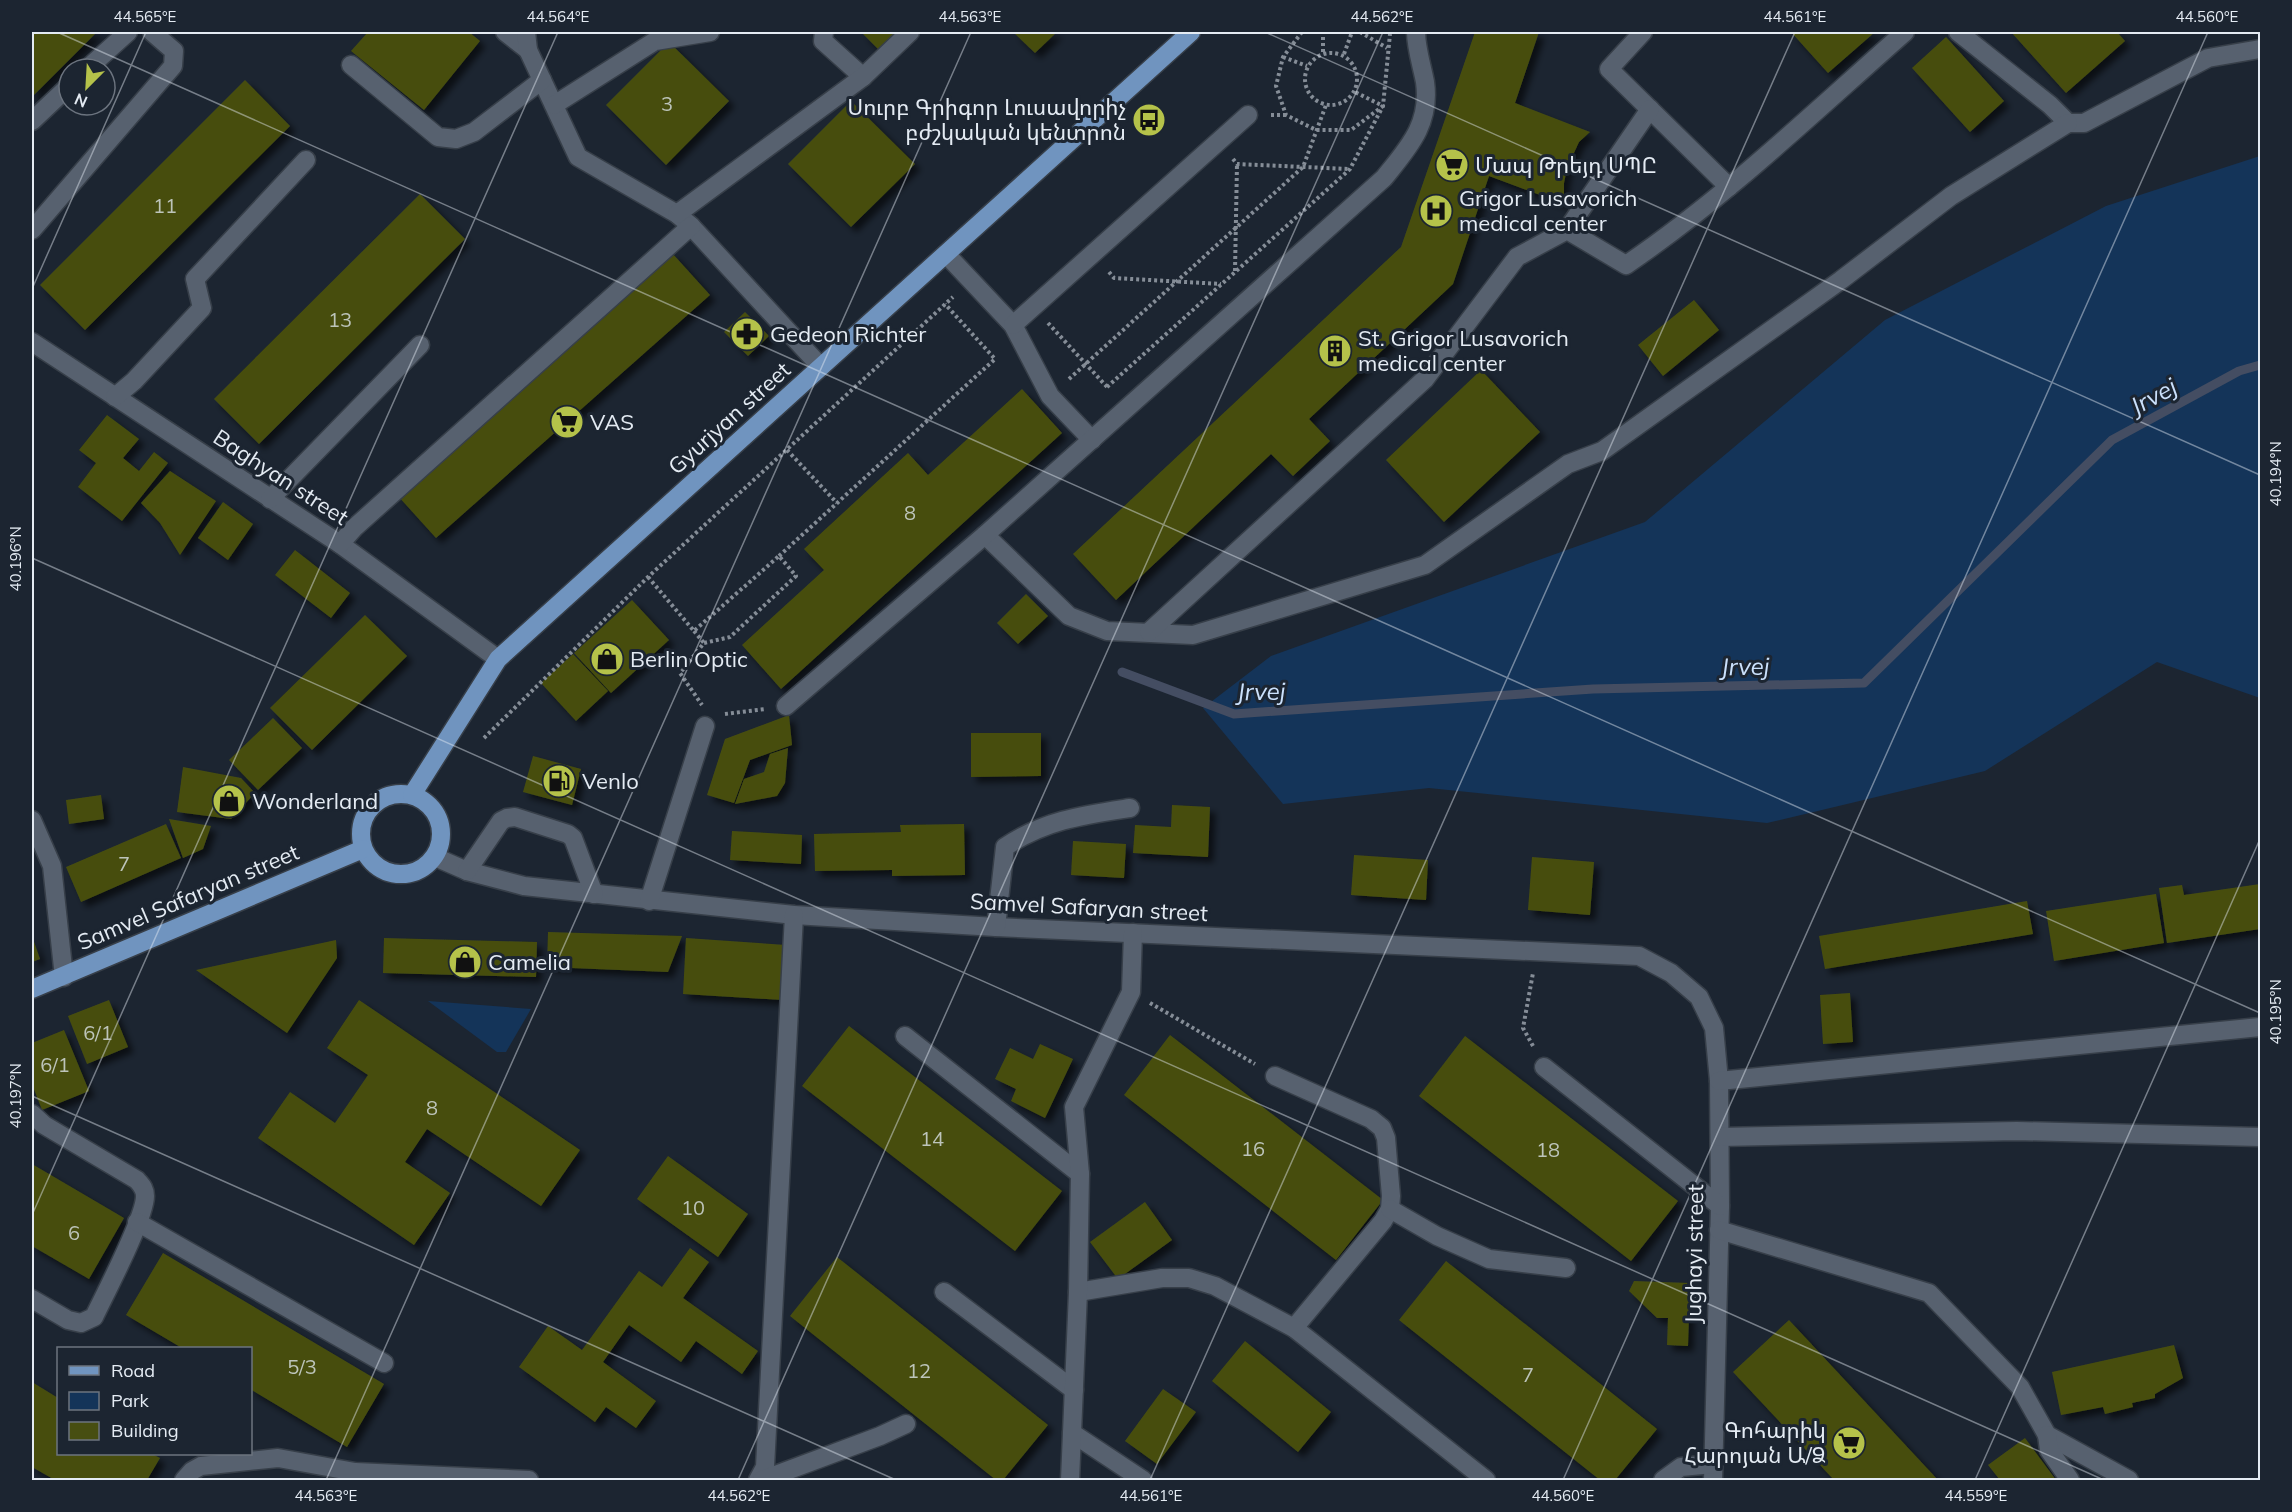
<svg xmlns="http://www.w3.org/2000/svg" width="2292" height="1512" font-family="Mulish,'Noto Sans Armenian',sans-serif">
<defs>
<filter id="shadow"><feDropShadow dx="5.5" dy="5.5" stdDeviation="3" flood-color="#0009"/></filter>
</defs>
<rect width="100%" height="100%" fill="#1c2531"/>
<g fill="#143459">
<polygon points="2260,156 2260,698 2157,662 1985,771 1767,823 1429,788 1283,804 1203,708 1271,656 1645,522 1885,320 2106,206"/>
<polygon points="428,1001 531,1009 506,1052 497,1052"/>
</g>
<g fill="none" stroke-linecap="round" stroke-linejoin="round">
<polyline stroke="#444d62" stroke-width="9" points="1122,672 1234,714 1593,689 1864,683 2112,440 2239,371 2260,365"/>
</g>
<g fill="#474e11" filter="url(#shadow)">
<polygon points="32,32 97,32 32,97"/>
<polygon points="368,32 469,32 480,41 424,110 351,51"/>
<polygon points="861,32 900,32 880,51"/>
<polygon points="1013,32 1057,32 1035,53"/>
<polygon points="1475,32 1539,32 1515,103 1590,132 1579,142 1567,168 1564,183 1564,204 1489,176 1453,284 1309,419 1330,441 1293,476 1271,454 1116,600 1073,554 1401,247"/>
<polygon points="1791,32 1875,32 1828,73"/>
<polygon points="2011,32 2117,32 2125,41 2066,93"/>
<polygon points="1946,37 2004,101 1970,132 1912,68"/>
<polygon points="669,42 729,101 666,165 606,105"/>
<polygon points="245,80 290,126 85,330 40,285"/>
<polygon points="851,101 915,164 851,227 788,164"/>
<polygon points="420,194 465,239 259,444 214,399"/>
<polygon points="672,253 710,295 436,538 398,496"/>
<polygon points="1694,300 1719,330 1663,376 1638,345"/>
<polygon points="745,312 769,336 748,356 724,332"/>
<polygon points="1481,370 1540,432 1444,522 1386,460"/>
<polygon points="1022,389 1062,433 781,689 742,645 824,570 804,549 908,453 928,475"/>
<polygon points="107,415 139,439 123,458 139,471 154,452 168,463 122,521 78,487 96,463 79,450"/>
<polygon points="170,471 216,501 180,555 160,523 141,503"/>
<polygon points="223,502 253,524 228,560 198,538"/>
<polygon points="295,550 350,593 331,618 275,575"/>
<polygon points="1026,594 1048,616 1018,644 997,623"/>
<polygon points="632,600 669,640 611,693 574,653"/>
<polygon points="365,615 407,656 312,750 270,708"/>
<polygon points="573,654 608,691 576,721 541,683"/>
<polygon points="789,715 792,745 750,760 734,803 707,795 725,739"/>
<polygon points="273,718 302,748 258,790 229,760"/>
<polygon points="971,733 1041,733 1041,776 971,777"/>
<polygon points="788,748 785,783 777,796 735,804 744,779 764,772 770,754"/>
<polygon points="533,756 581,769 572,805 523,792"/>
<polygon points="183,767 241,778 255,793 231,819 177,812"/>
<polygon points="101,795 104,819 69,824 66,800"/>
<polygon points="1172,805 1210,807 1208,857 1133,853 1135,825 1171,827"/>
<polygon points="169,819 211,826 203,849 183,858"/>
<polygon points="166,824 181,858 81,902 66,867"/>
<polygon points="964,824 965,875 892,876 892,870 815,871 814,834 901,832 900,825"/>
<polygon points="732,831 802,835 801,864 730,860"/>
<polygon points="1073,841 1126,844 1124,878 1071,875"/>
<polygon points="1354,855 1428,860 1426,900 1351,895"/>
<polygon points="1532,857 1594,862 1590,915 1528,910"/>
<polygon points="2260,884 2260,929 2167,943 2159,888 2182,885 2184,895"/>
<polygon points="2156,894 2164,943 2054,961 2046,911"/>
<polygon points="2027,901 2033,934 1825,969 1819,936"/>
<polygon points="548,932 682,936 668,972 547,967"/>
<polygon points="32,936 40,959 32,962"/>
<polygon points="384,938 537,942 536,977 383,973"/>
<polygon points="686,938 786,945 783,1000 683,994"/>
<polygon points="336,940 337,958 287,1033 196,970"/>
<polygon points="1850,993 1853,1042 1823,1044 1820,995"/>
<polygon points="109,1000 128,1047 87,1064 68,1016"/>
<polygon points="359,1000 580,1150 541,1206 427,1129 405,1162 450,1193 414,1245 258,1138 290,1092 335,1123 368,1075 327,1048"/>
<polygon points="849,1026 1062,1191 1015,1251 802,1086"/>
<polygon points="64,1030 89,1091 42,1110 32,1084 32,1043"/>
<polygon points="1170,1035 1383,1200 1336,1260 1124,1095"/>
<polygon points="1465,1036 1678,1201 1631,1261 1419,1096"/>
<polygon points="1040,1044 1073,1059 1045,1118 1011,1101 1016,1089 995,1079 1010,1048 1033,1059"/>
<polygon points="668,1156 748,1214 718,1257 637,1199"/>
<polygon points="32,1164 124,1218 89,1279 32,1246"/>
<polygon points="1145,1202 1172,1240 1118,1279 1090,1242"/>
<polygon points="690,1248 709,1262 683,1298 758,1351 742,1374 696,1341 681,1362 629,1325 603,1362 656,1401 636,1428 606,1407 595,1422 519,1367 548,1326 582,1350 639,1271 662,1287"/>
<polygon points="163,1253 384,1384 347,1447 250,1389 250,1348 182,1348 126,1315"/>
<polygon points="837,1257 1048,1425 1003,1480 996,1480 790,1316"/>
<polygon points="1446,1261 1657,1429 1615,1480 1600,1480 1399,1320"/>
<polygon points="1634,1281 1690,1283 1688,1346 1667,1345 1668,1318 1657,1318 1629,1291"/>
<polygon points="1789,1320 1938,1480 1834,1480 1733,1372"/>
<polygon points="1245,1341 1331,1412 1298,1452 1212,1381"/>
<polygon points="2174,1345 2183,1378 2155,1394 2155,1398 2132,1403 2133,1407 2105,1414 2103,1407 2061,1415 2052,1372"/>
<polygon points="32,1382 58,1398 58,1454 152,1454 160,1458 147,1480 55,1480 32,1467"/>
<polygon points="1163,1389 1196,1412 1157,1464 1125,1441"/>
<polygon points="2025,1438 2056,1480 2000,1480 1988,1465"/>
</g>
<g fill="none" stroke-linecap="round" stroke-linejoin="round">
<g stroke="#373f49" stroke-width="21">
<g id="minor">
<polyline points="505,32 528,50"/>
<polyline points="526,32 528,50 578,157 677,214 691,226 821,367"/>
<polyline points="824,32 823,41 863,77"/>
<polyline points="1643,32 1609,69 1729,187"/>
<polyline points="1958,32 2050,105 2068,123 2084,123 2208,58 2260,49"/>
<polyline points="351,65 438,137 456,139 474,132 542,80"/>
<polyline points="87,69 128,32"/>
<polyline points="554,105 655,41 710,32"/>
<polyline points="32,121 69,86"/>
<polyline points="677,214 863,77 910,32"/>
<polyline points="32,230 173,66 174,51 152,32"/>
<polyline points="1567,230 1650,109"/>
<polyline points="946,254 1013,325 1050,396 1092,440"/>
<polyline points="1013,325 1248,115"/>
<polyline points="32,342 340,544 498,659"/>
<polyline points="115,397 134,381 202,308 195,279 306,160"/>
<polyline points="270,499 420,345"/>
<polyline points="985,535 1069,616 1107,631 1193,635 1425,565 1568,464 1602,451 1841,280 1951,196 2068,123"/>
<polyline points="340,544 354,528 691,226"/>
<path d="M1149,632L1425,379L1517,257L1567,230L1626,265C1726,197 1814,112 1905,32"/>
<path d="M786,706L985,535L1384,178C1408,148 1431,124 1425,82C1422,66 1416,48 1416,32"/>
<polyline points="32,820 52,866 64,977"/>
<polyline points="435,857 467,871 524,886 794,915 996,927 1639,956 1671,973 1699,997 1714,1028 1719,1081 1720,1206 1713,1480"/>
<polyline points="467,871 501,821 507,818 515,817 568,834 573,838 594,894"/>
<polyline points="649,901 705,726"/>
<path d="M996,927L1005,847C1045,820 1084,815 1130,808"/>
<polyline points="905,1036 1080,1174"/>
<polyline points="1544,1067 1720,1206"/>
<polyline points="1275,1076 1371,1119 1382,1128 1386,1138 1391,1196 1390,1209 1383,1221 1294,1328"/>
<polyline points="1719,1081 2260,1027"/>
<path d="M32,1114L44,1125L137,1180C141,1185 145,1188 145,1196C145,1218 105,1294 94,1317L81,1323L68,1320L32,1299"/>
<polyline points="1720,1137 2017,1131 2260,1137"/>
<polyline points="1390,1209 1437,1236 1489,1259 1566,1268"/>
<polyline points="137,1222 384,1363"/>
<polyline points="1719,1230 1929,1293 2020,1387 2047,1435 2129,1480"/>
<polyline points="944,1292 1074,1390"/>
<polyline points="1078,1292 1162,1278 1189,1278 1215,1286 1294,1328 1486,1480"/>
<polyline points="1072,1433 1143,1480"/>
<polyline points="2047,1435 2049,1450 2070,1480"/>
<polyline points="184,1480 192,1471 201,1466 278,1458 355,1472 529,1480"/>
<polyline points="758,1480 765,1467 794,915"/>
<polyline points="762,1480 880,1436 906,1424"/>
<polyline points="1070,1480 1078,1292 1080,1174 1074,1107 1131,992 1133,933"/>
<polyline points="1663,1480 1681,1467 1713,1464"/>
</g>
</g>
<g stroke="#373f49" stroke-width="21">
<g id="major">
<circle cx="401" cy="834" r="40"/>
<polyline points="412,795 498,659 1191,32"/>
<polyline points="32,989 363,849"/>
</g>
</g>
<g stroke="#858d97" stroke-width="4" stroke-dasharray="3 3" stroke-linecap="butt">
<polyline points="1302,32 1283,57 1276,86 1286,115 1316,130 1351,130 1383,106 1355,92"/>
<polyline points="1360,32 1387,48"/>
<polyline points="1323,52 1323,32"/>
<circle cx="1331" cy="79" r="26"/>
<polyline points="1344,54 1352,32"/>
<polyline points="1283,57 1307,66"/>
<polyline points="1271,115 1286,115"/>
<polyline points="1233,159 1237,164 1349,169"/>
<polyline points="1235,271 1237,164"/>
<polyline points="1109,272 1114,278 1221,284"/>
<polyline points="1048,323 1108,388"/>
<polyline points="1069,379 1303,167 1326,105"/>
<polyline points="1107,387 1350,169 1383,106 1390,34"/>
<polyline points="787,450 837,503"/>
<polyline points="779,556 995,359 945,304"/>
<polyline points="648,577 694,631 779,556 796,576 730,637 704,643 680,673 702,705"/>
<polyline points="694,631 704,643"/>
<polyline points="725,714 765,709"/>
<polyline points="484,738 648,577 953,297"/>
<polyline points="1150,1003 1255,1064"/>
<polyline points="1533,1046 1523,1028 1533,973"/>
</g>
<use href="#minor" stroke="#57616f" stroke-width="18"/>
<use href="#major" stroke="#7094bf" stroke-width="18"/>
</g>
<path fill="none" stroke="#e4ebf3" stroke-width="1.5" stroke-opacity="0.45" d="M57,32L2260,1013M1265,32L2260,475M32,289L146,32M32,558L2104,1480M32,1096L896,1480M32,1215L558,32M326,1480L971,32M738,1480L1383,32M1150,1480L1795,32M1563,1480L2208,32M1975,1480L2260,839"/>
<defs>
<g id="bus-disc" transform="scale(1.725)"><circle r="9.5" fill="#b5c24a" stroke="#1c2531"/><path d="M-5-6H5V4H4V6H2V4H-2V6H-4V4H-5ZM-3.5-4V0h7V-4ZM-3.5 1.2v1.5H-2V1.2ZM2 1.2v1.5H3.5V1.2Z" fill="#111"/></g>
<g id="supermarket-disc" transform="scale(1.725)"><circle r="9.5" fill="#b5c24a" stroke="#1c2531"/><path d="M-6-5.5h2.5l.6 2H6L4.5 2H-2.5L-4.4-4H-6ZM-1.5 3.2a1.3 1.3 0 1 0 .1 0ZM3 3.2a1.3 1.3 0 1 0 .1 0Z" fill="#111"/></g>
<g id="hospital-disc" transform="scale(1.725)"><circle r="9.5" fill="#b5c24a" stroke="#1c2531"/><path d="M-5-5h3v3.5h4V-5h3V5h-3V1.5h-4V5h-3Z" fill="#111"/></g>
<g id="pharmacy-disc" transform="scale(1.725)"><circle r="9.5" fill="#b5c24a" stroke="#1c2531"/><path d="M-2-6h4v4h4v4h-4v4h-4v-4h-4v-4h4Z" fill="#111"/></g>
<g id="building-disc" transform="scale(1.725)"><circle r="9.5" fill="#b5c24a" stroke="#1c2531"/><path d="M-4-6H4V6H1V3H-1V6H-4ZM-2.5-4.3h1.7v1.8h-1.7ZM.8-4.3h1.7v1.8H.8ZM-2.5-1h1.7V.8h-1.7ZM.8-1h1.7V.8H.8Z" fill="#111"/></g>
<g id="shop-disc" transform="scale(1.725)"><circle r="9.5" fill="#b5c24a" stroke="#1c2531"/><path d="M-5-2.5h2.3a2.7 3.5 0 0 1 5.4 0H5L5.5 6h-11ZM-1.5-2.5h3a1.5 2.3 0 0 0-3 0Z" fill="#111"/></g>
<g id="fuel-disc" transform="scale(1.725)"><circle r="9.5" fill="#b5c24a" stroke="#1c2531"/><path d="M-5.5-6h7V0h2V4h1.3V-2.5L3-4.5l.8-.8L6-3V5H2.5V1h-1V6h-7ZM-4.2-4.7v3.2H.2V-4.7Z" fill="#111"/></g>
</defs>
<g fill-rule="evenodd">
<use href="#bus-disc" x="1149" y="120"/>
<use href="#supermarket-disc" x="1452" y="165"/>
<use href="#hospital-disc" x="1436" y="211"/>
<use href="#pharmacy-disc" x="747" y="334"/>
<use href="#building-disc" x="1335" y="351"/>
<use href="#supermarket-disc" x="567" y="422"/>
<use href="#shop-disc" x="607" y="659"/>
<use href="#fuel-disc" x="559" y="781"/>
<use href="#shop-disc" x="229" y="801"/>
<use href="#shop-disc" x="465" y="962"/>
<use href="#supermarket-disc" x="1849" y="1443"/>
</g>
<g text-anchor="middle" dominant-baseline="central" stroke-width="6" stroke-linejoin="round" paint-order="stroke">
<g font-size="20" fill="#bdc4ba">
<text x="667" y="103">3</text>
<text x="165" y="205">11</text>
<text x="340" y="319">13</text>
<text x="910" y="512">8</text>
<text x="124" y="863">7</text>
<text x="98" y="1032">6/1</text>
<text x="55" y="1064">6/1</text>
<text x="432" y="1107">8</text>
<text x="932" y="1138">14</text>
<text x="1253" y="1148">16</text>
<text x="1548" y="1149">18</text>
<text x="693" y="1207">10</text>
<text x="74" y="1232">6</text>
<text x="302" y="1366">5/3</text>
<text x="919" y="1370">12</text>
<text x="1528" y="1374">7</text>
</g>
<g font-size="22" fill="#e4ebf3" stroke="#1c2531" text-anchor="start">
<text x="1126" y="107" text-anchor="end">Սուրբ Գրիգոր Լուսավորիչ<tspan x="1126" dy="25">բժշկական կենտրոն</tspan></text>
<text x="1475" y="165">Մապ Թրեյդ ՍՊԸ</text>
<text x="1459" y="198">Grigor Lusavorich<tspan x="1459" dy="25">medical center</tspan></text>
<text x="770" y="334">Gedeon Richter</text>
<text x="1358" y="338">St. Grigor Lusavorich<tspan x="1358" dy="25">medical center</tspan></text>
<text x="590" y="422">VAS</text>
<text x="630" y="659">Berlin Optic</text>
<text x="582" y="781">Venlo</text>
<text x="252" y="801">Wonderland</text>
<text x="488" y="962">Camelia</text>
<text x="1826" y="1430" text-anchor="end">Գոհարիկ<tspan x="1826" dy="25">Հարոյան Ա/Ձ</tspan></text>
</g>
<g font-size="22" fill="#e4ebf3" stroke="#1c2531">
<text transform="translate(729 418) rotate(-42)">Gyurjyan street</text>
<text transform="translate(281 477) rotate(33)">Baghyan street</text>
<text transform="translate(188 897) rotate(-23)">Samvel Safaryan street</text>
<text transform="translate(1089 907) rotate(3)">Samvel Safaryan street</text>
<text transform="translate(1694 1254) rotate(-89)">Jughayi street</text>
</g>
<g font-size="24" font-style="italic" fill="#cbe1fc" stroke="#1c2531">
<text transform="translate(2153 396) rotate(-29)">Jrvej</text>
<text transform="translate(1745 666) rotate(-1)">Jrvej</text>
<text transform="translate(1261 691) rotate(-1)">Jrvej</text>
</g>
</g>
<rect width="2292" height="1512" fill="none" stroke="#1c2531" stroke-width="66"/>
<rect x="57" y="1347" width="195" height="108" fill="#1c2531" stroke="#6c747f" stroke-width="1.5"/>
<rect x="69" y="1366" width="30" height="9" fill="#7094bf" stroke="#6c747f" stroke-width="1.5"/>
<text x="111" y="1377" font-size="18" fill="#e4ebf3">Road</text>
<rect x="69" y="1392" width="30" height="18" fill="#143459" stroke="#6c747f" stroke-width="1.5"/>
<text x="111" y="1407" font-size="18" fill="#e4ebf3">Park</text>
<rect x="69" y="1422" width="30" height="18" fill="#474e11" stroke="#6c747f" stroke-width="1.5"/>
<text x="111" y="1437" font-size="18" fill="#e4ebf3">Building</text>
<g transform="translate(87 87) rotate(204)"><circle r="28" fill="#1c2531" stroke="#6c747f" stroke-width="1.5"/>
<path d="M0-4.5L10 22L0 15L-10 22Z" fill="#b5c24a"/>
<text y="-9" font-size="16" font-weight="bold" text-anchor="middle" fill="#e4ebf3">N</text>
</g>
<rect x="33" y="33" width="2226" height="1446" fill="none" stroke="#e4ebf3" stroke-width="2"/>
<g font-size="15" text-anchor="middle" fill="#e4ebf3">
<text x="145" y="22">44.565°E</text>
<text x="558" y="22">44.564°E</text>
<text x="970" y="22">44.563°E</text>
<text x="1382" y="22">44.562°E</text>
<text x="1795" y="22">44.561°E</text>
<text x="2207" y="22">44.560°E</text>
<text transform="translate(2276 474) rotate(-90)" y="5">40.194°N</text>
<text transform="translate(16 559) rotate(-90)" y="5">40.196°N</text>
<text transform="translate(2276 1012) rotate(-90)" y="5">40.195°N</text>
<text transform="translate(16 1096) rotate(-90)" y="5">40.197°N</text>
<text x="326" y="1501">44.563°E</text>
<text x="739" y="1501">44.562°E</text>
<text x="1151" y="1501">44.561°E</text>
<text x="1563" y="1501">44.560°E</text>
<text x="1976" y="1501">44.559°E</text>
</g>
</svg>
